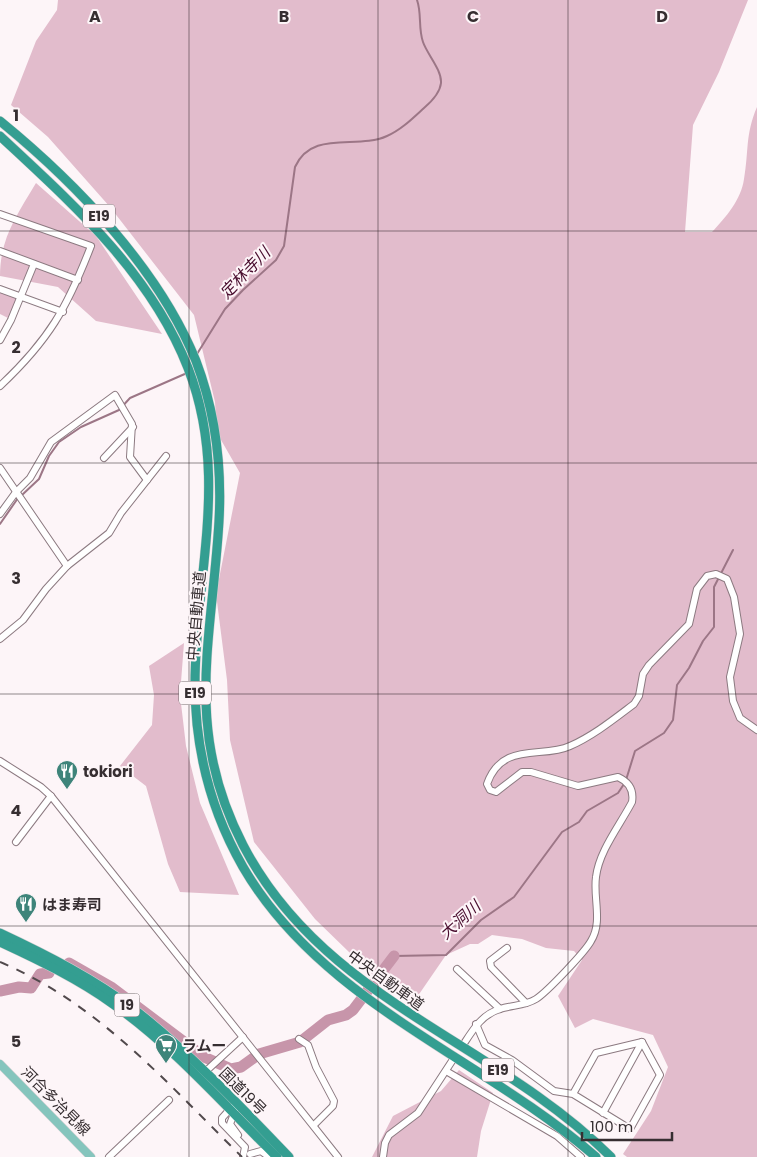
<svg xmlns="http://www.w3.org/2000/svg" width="757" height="1157" font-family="Poppins,'Noto Sans JP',sans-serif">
<rect width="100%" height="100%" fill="#fdf5f8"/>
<g fill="#e2bccc">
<path d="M58,0H748L719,72L693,125L685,232H712C726,217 741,200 744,179C749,151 745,135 757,107V1157H627L623,1154L651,1111L668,1067L653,1035L593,1019L575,1028L558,996L582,960L574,951L546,948L522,939L492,935L478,944H470L446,955L413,1003L385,987L315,919L254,842L230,740L227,680L216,594L240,473L217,433L215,402L194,315L110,207L48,137L11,105L36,41L57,10Z"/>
<path d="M36,183L96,236L162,334L96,321L58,287L0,276C0,238 17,215 36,183Z"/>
<polygon points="0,292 18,298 8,318 0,314"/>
<polygon points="184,643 180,695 186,746 200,803 239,895 180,892 168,864 146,786 120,766 152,725 154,695 149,666"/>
<polygon points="459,1070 493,1093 481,1131 477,1157 372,1157 393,1116 441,1091"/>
</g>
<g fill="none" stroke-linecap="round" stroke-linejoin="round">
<g stroke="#9c7686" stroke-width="2">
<path d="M197,354L225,309L243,290L276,260L284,246L295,167C312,129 357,150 387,136C401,130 413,118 424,108C431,102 440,93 441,83C442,70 427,54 423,42C418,28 422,14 417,0"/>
<polyline points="22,495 39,479 49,456 59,442 81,427 119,410 130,398 187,373"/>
<polyline points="0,524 18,498"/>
<polyline points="626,780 635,751 664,733 673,720 677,685 689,668 703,641 714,627 714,587 733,550"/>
<polyline points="394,956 446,955 481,920 514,897 562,832 579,822 587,811 618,793 624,784"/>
</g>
<g stroke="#c795aa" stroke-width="11">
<polyline points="69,963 111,987 204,1057 231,1069 241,1067 259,1054 300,1042 328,1020 346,1015 353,1010 394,956"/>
<polyline points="0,991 19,987 31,988 40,974 49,973"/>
</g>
<g stroke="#8c7a81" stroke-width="8">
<g id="minor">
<path d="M0,214L91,246C67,308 49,340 0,386"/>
<polyline points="0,251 78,280"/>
<polyline points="0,289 63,312"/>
<polyline points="0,340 11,320 34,264"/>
<polyline points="104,458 133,427"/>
<polyline points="0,468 67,566"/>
<polyline points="0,514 16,492 30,478 51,442 115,395 132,424 130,457 147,480"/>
<polyline points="0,639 23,620 46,589 67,566 109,533 121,513 166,456"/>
<polyline points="0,761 41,787 51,796 338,1157"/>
<polyline points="16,842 51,796"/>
<polyline points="507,948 490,961 491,967 526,1003"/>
<polyline points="457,969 500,1009"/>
<polyline points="476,1024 485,1045 512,1060 554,1091 573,1094 596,1053 642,1042 660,1075 630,1129 573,1094"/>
<polyline points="299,1039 308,1045 316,1067 334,1101 333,1106 314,1125"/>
<path d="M465,1042C474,1028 483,1014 500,1009C512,1005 525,1006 536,999C547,992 585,952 591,941C603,922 593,898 596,877C599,851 620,825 632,802C634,790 629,782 618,777L578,786L531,772H522L496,792L490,790L487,784C502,741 542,759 570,746C593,736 614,719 634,704L639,696L643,674L649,665L689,624L697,589L707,576L716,574L727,579L734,597L740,634L730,677L733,701L740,718L757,730"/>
<polyline points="446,1071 557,1136 581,1157"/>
<polyline points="205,1072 243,1037"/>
<polyline points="232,1107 222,1118 222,1123 245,1147 243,1157"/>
<polyline points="235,1111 230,1124 238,1135"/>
<polyline points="603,1113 642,1042"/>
<polyline points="250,1154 261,1151 269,1157"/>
<polyline points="109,1157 169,1100"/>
<polyline points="383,1157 385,1143 389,1135 418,1113 452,1061"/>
</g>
</g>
<g stroke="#d3d1d2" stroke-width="9">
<polyline id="major" points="0,1064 91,1157"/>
</g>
<g stroke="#d3d1d2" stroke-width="10">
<g id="highway">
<path d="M0,121C76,183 159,269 196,361C215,411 222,467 219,521C212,641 183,729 243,845C324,1001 495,1041 611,1157"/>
<path d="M0,136C72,203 151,273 188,368C230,476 195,574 195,684C195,748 211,811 243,867C322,1003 483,1058 596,1157"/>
<path d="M0,933C47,955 94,979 135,1010C191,1054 240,1106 289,1157"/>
<path d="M0,942C39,960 78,979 113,1004C174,1047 224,1105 277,1157"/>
</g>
</g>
<use href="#minor" stroke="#fff" stroke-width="6"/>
<use href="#major" stroke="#85c5bd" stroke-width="8"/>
<use href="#highway" stroke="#349e91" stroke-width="9"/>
<path stroke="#51494c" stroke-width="2" stroke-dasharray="9 9" stroke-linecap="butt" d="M0,962C98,1003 168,1084 242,1157"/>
</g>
<path fill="none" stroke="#362e31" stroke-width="1" stroke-opacity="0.55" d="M189,0V1157M378,0V1157M568,0V1157M0,231H757M0,463H757M0,694H757M0,926H757"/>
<defs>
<g id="restaurant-pin" transform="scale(1.125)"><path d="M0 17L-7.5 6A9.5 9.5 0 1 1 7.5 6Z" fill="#3e847a" stroke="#fdf5f8"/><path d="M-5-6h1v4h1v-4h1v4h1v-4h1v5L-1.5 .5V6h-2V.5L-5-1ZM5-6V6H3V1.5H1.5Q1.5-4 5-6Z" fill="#fff"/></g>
<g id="supermarket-pin" transform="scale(1.125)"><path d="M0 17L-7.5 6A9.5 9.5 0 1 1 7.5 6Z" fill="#3e847a" stroke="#fdf5f8"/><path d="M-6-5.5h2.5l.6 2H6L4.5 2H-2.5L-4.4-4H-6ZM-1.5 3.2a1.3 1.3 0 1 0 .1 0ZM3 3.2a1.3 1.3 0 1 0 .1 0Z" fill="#fff"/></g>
</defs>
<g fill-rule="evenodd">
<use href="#restaurant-pin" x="67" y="771"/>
<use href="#restaurant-pin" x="26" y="904"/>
<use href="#supermarket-pin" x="166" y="1045"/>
</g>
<g text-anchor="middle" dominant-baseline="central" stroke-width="4" stroke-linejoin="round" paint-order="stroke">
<g fill="#fdf5f8" stroke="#726a6d" stroke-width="1">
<rect x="83" y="204.5" width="32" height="23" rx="4"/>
<rect x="179" y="681.5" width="32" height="23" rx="4"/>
<rect x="114.5" y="993.5" width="25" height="23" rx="4"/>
<rect x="482" y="1058.5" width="32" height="23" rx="4"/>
</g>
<g font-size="14" font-weight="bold" fill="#362e31">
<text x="99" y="216">E19</text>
<text x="195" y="693">E19</text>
<text x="127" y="1005">19</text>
<text x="498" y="1070">E19</text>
</g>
<g font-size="15" fill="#362e31" stroke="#fdf5f8">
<text transform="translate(196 616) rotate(-85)">中央自動車道</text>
<text transform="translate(386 980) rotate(36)">中央自動車道</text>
<text transform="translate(243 1091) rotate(45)">国道19号</text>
<text transform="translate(56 1101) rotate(45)">河合多治見線</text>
</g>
<g font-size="15" font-weight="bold" fill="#362e31" stroke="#fdf5f8" text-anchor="start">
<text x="83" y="771">tokiori</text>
<text x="42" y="904">はま寿司</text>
<text x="182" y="1045">ラムー</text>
</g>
<g font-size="16" font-style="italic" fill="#490d2e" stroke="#fdf5f8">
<text transform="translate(245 273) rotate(-46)">定林寺川</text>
<text transform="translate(460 920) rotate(-42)">大洞川</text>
</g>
</g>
<g font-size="16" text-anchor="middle" font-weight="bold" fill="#362e31" stroke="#fdf5f8" stroke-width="4" stroke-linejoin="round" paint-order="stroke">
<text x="95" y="22">A</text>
<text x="284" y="22">B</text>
<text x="473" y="22">C</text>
<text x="662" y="22">D</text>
<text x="16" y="121">1</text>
<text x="16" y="353">2</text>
<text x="16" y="584">3</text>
<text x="16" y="816">4</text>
<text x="16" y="1047">5</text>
</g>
<path d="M582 1132v8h90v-8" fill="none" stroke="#362e31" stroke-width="2.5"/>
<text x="590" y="1132" font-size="15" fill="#362e31" stroke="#fdf5f8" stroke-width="4" paint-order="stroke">100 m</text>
</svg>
